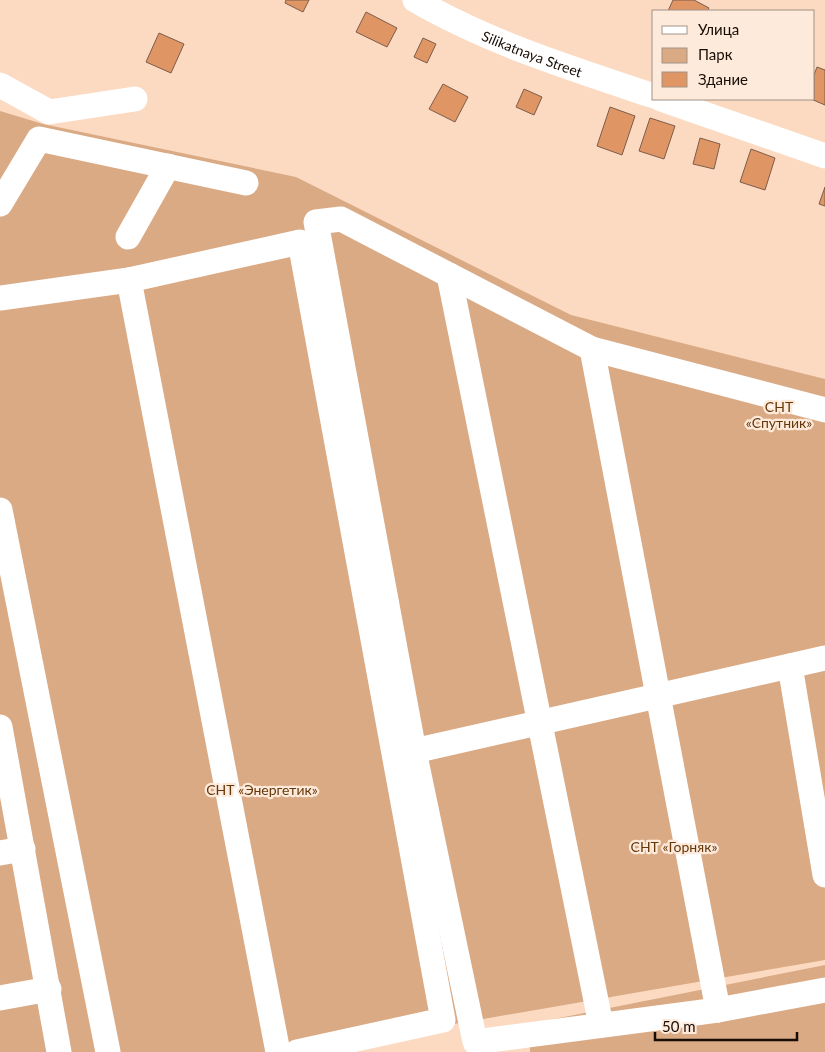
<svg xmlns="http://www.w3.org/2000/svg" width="825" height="1052" font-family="Lato,sans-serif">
<rect width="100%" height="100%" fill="#fbdac1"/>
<g fill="#daaa85">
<polygon points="0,111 43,124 296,177 571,315 825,379 825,960 292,1052 0,1052"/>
<polygon points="825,965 825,1052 530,1052 529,1024"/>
</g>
<g fill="#e09565" stroke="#7c5d4b">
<polygon points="286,0 309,0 303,12 285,3"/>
<polygon points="673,0 694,0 709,8 707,11 668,11"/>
<polygon points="366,12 397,28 387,47 356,32"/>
<polygon points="159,33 184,44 171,73 146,62"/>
<polygon points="423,38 436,44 427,63 414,57"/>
<polygon points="817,67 825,70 825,105 811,99 814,99 814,75"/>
<polygon points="443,84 468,97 455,122 429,109"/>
<polygon points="524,89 542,97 534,115 516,107"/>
<polygon points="610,107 635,116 622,155 597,146"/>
<polygon points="650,118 675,126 664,159 639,151"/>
<polygon points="700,138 720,144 714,169 693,164"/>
<polygon points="751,149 775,158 765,190 740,182"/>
<polygon points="825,187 825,206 819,204"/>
</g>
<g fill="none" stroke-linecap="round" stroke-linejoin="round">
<g stroke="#fff" stroke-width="25">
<path id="s1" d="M415,0C489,43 573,69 654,96"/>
<polyline points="0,85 49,112 135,99"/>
<polyline points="661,99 825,156"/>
<polyline points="0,204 39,139 246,183"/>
<polyline points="128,237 168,166"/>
<polyline points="449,275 601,1025"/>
<polyline points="129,280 278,1052"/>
<polyline points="0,298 129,280 300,242 443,1020 297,1052"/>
<polyline points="592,349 718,1010"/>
<polyline points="825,410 592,349 341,219 316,222 414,751 475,1042 718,1010 825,990"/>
<polyline points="0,510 108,1052"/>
<polyline points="790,666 825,875"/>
<polyline points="0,727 59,1052"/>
<polyline points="414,751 825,658"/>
<polyline points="0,853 23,849"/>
<polyline points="0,998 49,989"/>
</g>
</g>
<g text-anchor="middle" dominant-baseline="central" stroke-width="4.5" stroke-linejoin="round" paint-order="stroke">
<g font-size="14" fill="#180d05" stroke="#feeadb">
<text stroke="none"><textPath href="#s1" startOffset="129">Silikatnaya Street</textPath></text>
</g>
<g font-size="14" fill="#65380b" stroke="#feeadb">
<text x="779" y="406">СНТ<tspan x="779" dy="16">«Спутник»</tspan></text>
<text x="262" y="789">СНТ «Энергетик»</text>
<text x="674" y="846">СНТ «Горняк»</text>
</g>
</g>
<rect x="652" y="10" width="162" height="90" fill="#feeadb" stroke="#a29285"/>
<rect x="662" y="26" width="25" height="8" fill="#ffffff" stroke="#a29285"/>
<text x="698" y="35" font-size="15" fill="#180d05">Улица</text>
<rect x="662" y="48" width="25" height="15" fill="#daaa85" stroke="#a29285"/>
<text x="698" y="60" font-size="15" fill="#180d05">Парк</text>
<rect x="662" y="72" width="25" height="15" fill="#e09565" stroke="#a29285"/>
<text x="698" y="85" font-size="15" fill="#180d05">Здание</text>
<path d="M655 1032v8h142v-8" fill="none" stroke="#180d05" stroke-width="2.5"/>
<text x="662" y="1032" font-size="15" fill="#180d05" stroke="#feeadb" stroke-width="4" paint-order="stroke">50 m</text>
</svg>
